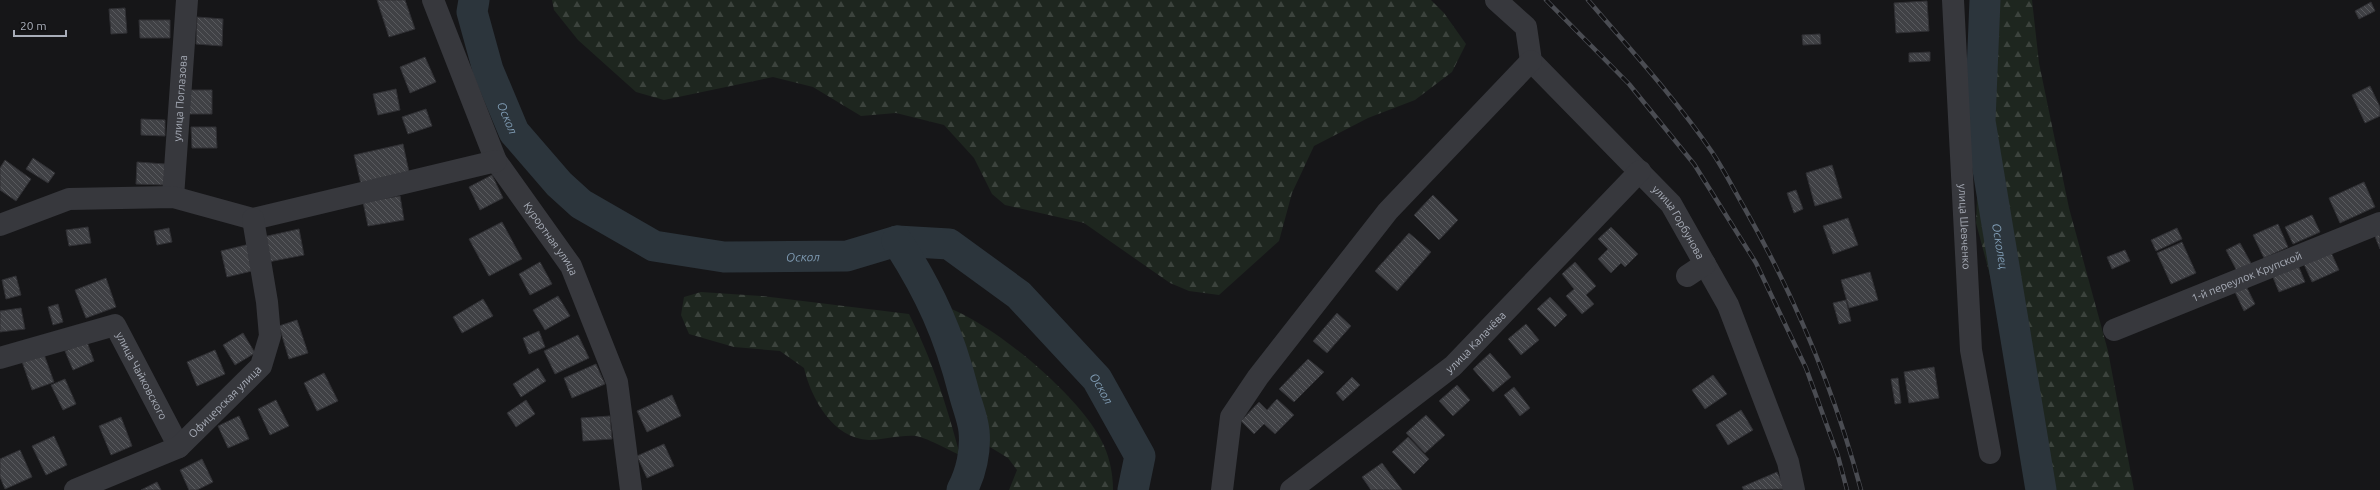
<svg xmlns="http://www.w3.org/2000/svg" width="2380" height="490" font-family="Ubuntu,sans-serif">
<defs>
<pattern id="forest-firs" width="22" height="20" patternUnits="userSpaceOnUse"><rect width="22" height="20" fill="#1e261f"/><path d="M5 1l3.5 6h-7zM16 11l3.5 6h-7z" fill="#3c433d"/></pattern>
<pattern id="building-back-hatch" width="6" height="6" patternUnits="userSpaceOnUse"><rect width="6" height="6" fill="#404145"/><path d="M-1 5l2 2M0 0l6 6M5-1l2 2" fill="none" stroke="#595a5e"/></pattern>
</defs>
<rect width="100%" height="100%" fill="#161618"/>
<g fill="url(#forest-firs)">
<polygon points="552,0 1431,0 1444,13 1466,44 1452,72 1415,100 1368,118 1314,146 1292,193 1279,241 1219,295 1189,291 1170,283 1084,223 1005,205 992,194 974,158 944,125 896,113 861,116 813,87 773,77 664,100 636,92 578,40 554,10"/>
<polygon points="1973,0 2032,0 2039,63 2069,208 2108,351 2134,490 2039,490 2011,354 1976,223 1980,118 1974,71"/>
<path d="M701,292L761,296L909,314C933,362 946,403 960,455C948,450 926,437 915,436C899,435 884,440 869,440C833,439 811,398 804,368L780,351L734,347L689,334L681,315L684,297Z"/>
<path d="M934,303C984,314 1084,398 1104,446C1110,459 1113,475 1113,490H1009L1017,470L1008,458L985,444C971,391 959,352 934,303Z"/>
</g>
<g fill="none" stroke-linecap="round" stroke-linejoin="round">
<g stroke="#2c353c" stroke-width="31">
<path id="s1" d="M474,0L472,12L488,70L514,132L559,184L581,204L654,246L724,257L847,256L897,241L949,244L1019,295L1097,379L1140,456L1133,490"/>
<path id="s2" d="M1985,0L1980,121L2041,490"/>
<path d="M897,241C930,292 949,334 964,393C967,405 973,419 974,431C976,451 971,473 962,490"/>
</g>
</g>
<g fill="url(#building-back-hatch)" stroke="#303034">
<polygon points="377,0 405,0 415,29 389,37"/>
<polygon points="1927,1 1929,31 1896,33 1894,3"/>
<polygon points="2371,2 2375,11 2359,19 2355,11"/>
<polygon points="125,8 127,33 111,34 109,9"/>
<polygon points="197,17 223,19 222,46 196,44"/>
<polygon points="139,20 170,20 170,38 140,38"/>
<polygon points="1820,34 1821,44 1803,45 1802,35"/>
<polygon points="1930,52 1930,61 1909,62 1909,53"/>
<polygon points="425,57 436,82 410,93 400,67"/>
<polygon points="2370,86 2380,107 2380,116 2365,123 2352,95"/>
<polygon points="396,89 400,110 378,115 373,94"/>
<polygon points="188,90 212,90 212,114 189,114"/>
<polygon points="426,109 432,126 408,134 402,117"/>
<polygon points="141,119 165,120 165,136 141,135"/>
<polygon points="191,127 216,127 217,148 192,148"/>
<polygon points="403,144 409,172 361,184 354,155"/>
<polygon points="33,158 55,173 48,183 26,169"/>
<polygon points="5,160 31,179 16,201 0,190 0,168"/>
<polygon points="137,162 165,164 164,185 136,184"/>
<polygon points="1832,165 1842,198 1815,206 1806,173"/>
<polygon points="492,175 503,198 480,210 469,187"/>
<polygon points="2364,182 2375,207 2340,223 2329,198"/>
<polygon points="1796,190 1803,209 1794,213 1787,193"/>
<polygon points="1433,195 1458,220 1439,240 1414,215"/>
<polygon points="400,196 404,220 368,226 363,202"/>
<polygon points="2312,215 2320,232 2293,244 2285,227"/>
<polygon points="1848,218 1858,245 1833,254 1823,226"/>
<polygon points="502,222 522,259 489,276 469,239"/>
<polygon points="2278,224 2288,247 2264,258 2253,235"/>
<polygon points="88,227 91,243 69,246 66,230"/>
<polygon points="1611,227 1638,254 1625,267 1621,263 1611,273 1598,259 1608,249 1598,239"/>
<polygon points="169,228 172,242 157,245 154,231"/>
<polygon points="2177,228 2182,239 2156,251 2151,240"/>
<polygon points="299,229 304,255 268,262 263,237"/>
<polygon points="2380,232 2380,249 2374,234"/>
<polygon points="1409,233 1431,252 1397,291 1375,271"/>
<polygon points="2182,242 2196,273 2171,284 2157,253"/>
<polygon points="2240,243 2252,265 2238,273 2226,250"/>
<polygon points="250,244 256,270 227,277 221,251"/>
<polygon points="2329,248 2339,270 2312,282 2302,260"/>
<polygon points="2125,250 2130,261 2112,269 2107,257"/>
<polygon points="2296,260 2305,282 2279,292 2270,270"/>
<polygon points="540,262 552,284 530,295 519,274"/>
<polygon points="1575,262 1596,286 1586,295 1594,304 1582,314 1566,296 1574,289 1562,274"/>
<polygon points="1870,272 1878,300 1849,308 1841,280"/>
<polygon points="16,276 21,295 6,299 2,280"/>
<polygon points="106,278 116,307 86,318 75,290"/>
<polygon points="2245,284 2255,304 2244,311 2234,290"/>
<polygon points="558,296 570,316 545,330 533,310"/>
<polygon points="1550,297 1567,315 1555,327 1537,309"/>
<polygon points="483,299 493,316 462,333 453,317"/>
<polygon points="1846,300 1851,321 1839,324 1833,303"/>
<polygon points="58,304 63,322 53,325 48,307"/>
<polygon points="21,308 25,329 0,332 0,311"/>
<polygon points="1337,313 1351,326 1327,353 1313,341"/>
<polygon points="297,320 308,353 289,359 279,326"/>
<polygon points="1526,324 1539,340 1521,355 1508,339"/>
<polygon points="539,331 545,347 529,354 523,338"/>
<polygon points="243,333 255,353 235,365 223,345"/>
<polygon points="578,335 589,358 555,374 544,351"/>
<polygon points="87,342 94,361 73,370 65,351"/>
<polygon points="42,349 54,382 32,390 20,356"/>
<polygon points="215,350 225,374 197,386 187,362"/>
<polygon points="1490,353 1511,377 1493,392 1473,369"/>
<polygon points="1308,359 1324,372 1294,402 1279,389"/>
<polygon points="596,364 605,384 572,398 564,378"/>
<polygon points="1934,367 1939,398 1909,403 1904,372"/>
<polygon points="538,368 546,381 521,397 513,384"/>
<polygon points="324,373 338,401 317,411 304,383"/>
<polygon points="1713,375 1727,394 1705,409 1692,390"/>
<polygon points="1352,377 1360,385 1343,401 1336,393"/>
<polygon points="1898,378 1901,403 1895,404 1891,379"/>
<polygon points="65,379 76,404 63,410 51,385"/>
<polygon points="1457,385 1470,400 1453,416 1439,401"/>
<polygon points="1514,387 1530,408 1520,416 1504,395"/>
<polygon points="672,395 681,416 647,432 637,411"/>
<polygon points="1277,399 1294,415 1275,434 1264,424 1254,434 1241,421 1259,402 1267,410"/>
<polygon points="276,400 289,426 270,435 258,409"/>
<polygon points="526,400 535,414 516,427 507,413"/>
<polygon points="1741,410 1753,430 1728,445 1716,425"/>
<polygon points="1426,415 1445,435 1425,453 1406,433"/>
<polygon points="239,416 249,439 228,448 218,426"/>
<polygon points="610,416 612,439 583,441 581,418"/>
<polygon points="121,417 132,446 111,455 99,426"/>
<polygon points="54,436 67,465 46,475 32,446"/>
<polygon points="1408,437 1429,459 1414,474 1392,452"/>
<polygon points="664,444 674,466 647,478 637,456"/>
<polygon points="20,450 32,477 5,489 0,477 0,459"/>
<polygon points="202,459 213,482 197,490 189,490 180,470"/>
<polygon points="1382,463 1402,490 1371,490 1362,477"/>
<polygon points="1777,472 1785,489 1744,490 1742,487"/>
<polygon points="157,482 161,490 141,490"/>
</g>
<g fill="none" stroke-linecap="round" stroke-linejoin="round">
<g stroke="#37383d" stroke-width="22">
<path id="s3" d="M433,0L496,161L571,266L617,382L631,490"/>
<path id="s4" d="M1496,0L1526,27L1531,61L1671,204L1728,305L1788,462L1794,490"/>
<path id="s5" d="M1953,0L1971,350L1990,453"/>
<path id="s6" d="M173,197L187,0"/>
<polyline points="0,225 69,199 173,197 253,219 496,161"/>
<polyline points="1687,276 1705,264"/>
<path id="s7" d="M2114,330L2380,223"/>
<path id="s8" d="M0,358L115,325L179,447"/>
<path id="s9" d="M75,490L179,447L261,366L270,336L267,302L253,219"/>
<polyline points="1222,490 1231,417 1258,377 1388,211 1531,61"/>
<path id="s10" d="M1291,490L1453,366L1640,171"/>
</g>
<g stroke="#4a4c52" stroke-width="4.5">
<g id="rail">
<polyline points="1546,0 1629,84 1694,164 1756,263 1806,368 1838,456 1847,490"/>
<path d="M1588,0C1630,49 1675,98 1712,152C1724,170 1734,190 1745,209C1795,297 1835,392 1861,490"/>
</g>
</g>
<use href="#rail" stroke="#111113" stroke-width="3" stroke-dasharray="9" stroke-linecap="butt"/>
</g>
<g text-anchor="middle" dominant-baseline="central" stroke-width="3" stroke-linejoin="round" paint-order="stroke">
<g font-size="11" fill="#a8adb8" stroke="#111113">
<text stroke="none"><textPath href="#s6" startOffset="99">улица Поглазова</textPath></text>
<text stroke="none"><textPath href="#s4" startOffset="294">улица Горбунова</textPath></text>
<text stroke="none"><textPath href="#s5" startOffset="227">улица Шевченко</textPath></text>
<text stroke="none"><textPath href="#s3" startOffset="268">Курортная улица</textPath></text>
<text stroke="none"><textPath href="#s7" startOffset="143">1-й переулок Крупской</textPath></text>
<text stroke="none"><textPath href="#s10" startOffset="237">улица Калачёва</textPath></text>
<text stroke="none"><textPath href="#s8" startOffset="177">улица Чайковского</textPath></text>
<text stroke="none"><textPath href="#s9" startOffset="177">Офицерская улица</textPath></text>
</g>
<g font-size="12" font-style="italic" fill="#7f9bb3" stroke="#111113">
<text stroke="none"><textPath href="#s1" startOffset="124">Оскол</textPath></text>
<text stroke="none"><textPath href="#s2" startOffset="248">Осколец</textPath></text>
<text stroke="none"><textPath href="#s1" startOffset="472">Оскол</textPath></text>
<text stroke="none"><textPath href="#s1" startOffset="832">Оскол</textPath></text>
</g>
</g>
<path d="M14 30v6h52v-6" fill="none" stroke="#a8adb8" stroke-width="2"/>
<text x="20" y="30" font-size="12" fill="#a8adb8" stroke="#111113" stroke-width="3" paint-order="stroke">20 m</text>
</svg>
